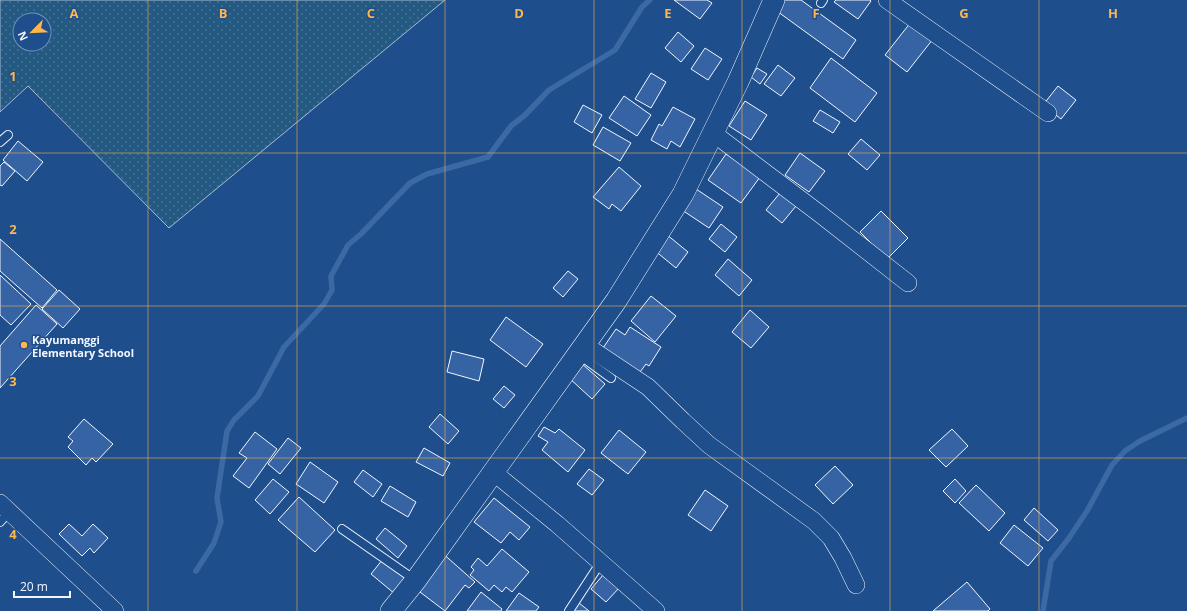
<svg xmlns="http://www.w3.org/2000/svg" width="1187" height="611" font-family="'Open Sans',sans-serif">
<defs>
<pattern id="grass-dots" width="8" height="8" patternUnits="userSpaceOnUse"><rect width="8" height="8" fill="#245a82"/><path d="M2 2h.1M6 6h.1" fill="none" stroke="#447295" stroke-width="1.8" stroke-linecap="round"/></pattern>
</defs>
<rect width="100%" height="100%" fill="#1f4e8c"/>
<path fill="url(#grass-dots)" stroke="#a8bbd7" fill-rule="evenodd" d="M0,0H445L169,228L28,86L0,112ZM20,20H44V44H20Z"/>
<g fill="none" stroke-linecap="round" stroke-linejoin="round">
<g stroke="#3b69a3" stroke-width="5.5">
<polyline points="196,571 214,543 221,522 217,498 227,431 234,420 258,396 284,347 324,304 332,290 331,276 348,245 361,234 410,183 427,174 488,157 511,126 525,115 549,90 615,50 642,7 650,0"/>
<polyline points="1043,611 1051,561 1069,538 1087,511 1112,465 1125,451 1140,441 1187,418"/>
</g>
</g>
<g fill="#3563a3" stroke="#f2f6ff">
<polygon points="674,0 707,0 712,3 700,19"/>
<polygon points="781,0 801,0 856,40 843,59 774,9"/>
<polygon points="836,0 870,0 871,1 858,19 834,2"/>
<polygon points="911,22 933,39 907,72 885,55"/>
<polygon points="678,32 694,46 681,62 665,48"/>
<polygon points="705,48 722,59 708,80 691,69"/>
<polygon points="831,58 877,93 855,122 810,88"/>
<polygon points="778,65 795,78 781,96 764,84"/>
<polygon points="757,68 767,74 760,84 751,77"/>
<polygon points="651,73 666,82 651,108 635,99"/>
<polygon points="1058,86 1076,100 1061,119 1043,105"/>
<polygon points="624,96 651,115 637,136 609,118"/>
<polygon points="745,101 767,115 751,140 729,126"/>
<polygon points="583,105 602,115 592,133 574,122"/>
<polygon points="673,107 695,119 680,147 671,141 667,149 651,140 659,124 662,126"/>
<polygon points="820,110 840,122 833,133 813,121"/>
<polygon points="603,127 631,143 620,161 593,145"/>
<polygon points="861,139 880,155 867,170 848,154"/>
<polygon points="18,141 43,162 27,181 3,160"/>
<polygon points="800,153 825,171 809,192 785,175"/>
<polygon points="726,154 760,177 741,203 708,180"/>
<polygon points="4,162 15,171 2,186 0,185 0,166"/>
<polygon points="619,167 641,186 621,211 612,204 609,209 593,197"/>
<polygon points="693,187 723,207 709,228 679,208"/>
<polygon points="780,193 796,206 782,223 766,210"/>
<polygon points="881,211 908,238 887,259 860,232"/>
<polygon points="721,224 737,237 725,252 709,239"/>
<polygon points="666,234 688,252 676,268 654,250"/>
<polygon points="0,239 57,290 42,308 0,271"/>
<polygon points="728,259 752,280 739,296 715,275"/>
<polygon points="568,271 578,279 563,297 553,288"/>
<polygon points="0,275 31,304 11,325 0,315"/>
<polygon points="59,290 80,309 63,328 42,309"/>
<polygon points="651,296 676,316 655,342 631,321"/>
<polygon points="36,305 57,324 0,388 0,346"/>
<polygon points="750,310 769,327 751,348 732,332"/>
<polygon points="506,317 543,344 526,367 490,340"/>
<polygon points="630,327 661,347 649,366 646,364 640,372 603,348 616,329 625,335"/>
<polygon points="452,351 484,359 479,381 447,372"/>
<polygon points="581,363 605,384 592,399 568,377"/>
<polygon points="504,386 515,395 504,408 493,399"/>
<polygon points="440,414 459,431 448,444 429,427"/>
<polygon points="84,419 113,444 96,462 92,458 86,465 68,447 73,441 68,437"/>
<polygon points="544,427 555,433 559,429 585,450 568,472 542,450 548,442 538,436"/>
<polygon points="952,429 968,446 946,467 929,450"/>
<polygon points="619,430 646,452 628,474 601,453"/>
<polygon points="255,432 277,449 249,488 233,476 247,458 239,453"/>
<polygon points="288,438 301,448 280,474 268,464"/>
<polygon points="424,448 450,463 443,476 416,462"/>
<polygon points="310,462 338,482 324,503 296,484"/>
<polygon points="835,466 853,485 833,504 815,485"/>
<polygon points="589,469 604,480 592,495 577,484"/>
<polygon points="363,470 382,484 373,497 354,482"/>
<polygon points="273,479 289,492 270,514 255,500"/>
<polygon points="955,479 966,491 955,503 943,491"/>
<polygon points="976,485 1005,513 989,531 959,503"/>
<polygon points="390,486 416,502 408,517 381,501"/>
<polygon points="705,490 728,506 711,531 688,515"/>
<polygon points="299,497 335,530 315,552 278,520"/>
<polygon points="494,498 530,527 519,540 510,532 501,543 474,522"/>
<polygon points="1034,508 1058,530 1048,541 1024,520"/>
<polygon points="69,524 82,536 93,524 108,538 94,553 90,548 82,556 59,534"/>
<polygon points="1014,525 1043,548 1028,566 1000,543"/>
<polygon points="385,528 407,546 398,558 376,539"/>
<polygon points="502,549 529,572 512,592 506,587 502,592 494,585 489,591 470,575 474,570 471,567 478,558 487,566"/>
<polygon points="440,551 475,582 469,588 465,585 445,611 416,589"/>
<polygon points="383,559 407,580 395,594 371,574"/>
<polygon points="604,574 619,588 606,602 591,589"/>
<polygon points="967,582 990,609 988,611 933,611"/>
<polygon points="481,592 502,609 501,611 467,611"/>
<polygon points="519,593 539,607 536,611 506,611"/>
<polygon points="579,603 589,611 573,611"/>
</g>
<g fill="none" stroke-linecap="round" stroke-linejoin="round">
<g stroke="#f2f6ff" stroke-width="10">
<g id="service">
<polyline points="821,3 823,0"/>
<polyline points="0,142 8,135"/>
<polyline points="578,354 611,378"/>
<polyline points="0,522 9,512"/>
<polyline points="342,529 415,580"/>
<polyline points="569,611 601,562"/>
</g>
</g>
<g stroke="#f2f6ff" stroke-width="18">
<g id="minor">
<polyline points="887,0 1048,113"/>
<polyline points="713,133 820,214 908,283"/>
<polyline points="585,345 648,387 683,421 709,445 814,521 831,538 843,558 856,585"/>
<polyline points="493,472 557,524 656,611"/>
<polyline points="0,503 115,611"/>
</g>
</g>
<g stroke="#f2f6ff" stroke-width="22">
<polyline id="tertiary" points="391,611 416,580 616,301 683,194 738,82 774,0"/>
</g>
<use href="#service" stroke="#1f4e8c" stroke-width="8"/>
<use href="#minor" stroke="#1f4e8c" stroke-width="17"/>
<use href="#tertiary" stroke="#1f4e8c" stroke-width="21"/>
</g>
<path fill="none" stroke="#ffb74d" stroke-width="1" stroke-opacity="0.55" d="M148,0V611M297,0V611M445,0V611M594,0V611M742,0V611M890,0V611M1039,0V611M0,153H1187M0,306H1187M0,458H1187"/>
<circle fill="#ffb74d" stroke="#1f4e8c" stroke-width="1.5" cx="24" cy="345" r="4"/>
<g text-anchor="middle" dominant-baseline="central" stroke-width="3" stroke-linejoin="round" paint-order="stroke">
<g font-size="11" font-weight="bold" fill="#f2f6ff" stroke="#1f4e8c" text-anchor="start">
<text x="32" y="339">Kayumanggi<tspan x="32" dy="13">Elementary School</tspan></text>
</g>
</g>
<g font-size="13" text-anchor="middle" font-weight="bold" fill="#ffb74d" stroke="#1f4e8c" stroke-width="3" stroke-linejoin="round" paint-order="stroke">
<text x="74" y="18">A</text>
<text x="223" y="18">B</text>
<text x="371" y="18">C</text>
<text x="519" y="18">D</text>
<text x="668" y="18">E</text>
<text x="816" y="18">F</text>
<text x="964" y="18">G</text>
<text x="1113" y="18">H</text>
<text x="13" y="81">1</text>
<text x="13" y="234">2</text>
<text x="13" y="386">3</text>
<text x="13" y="539">4</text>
</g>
<g transform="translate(32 32) rotate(246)"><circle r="19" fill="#1f4e8c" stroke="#7391ba"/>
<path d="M0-3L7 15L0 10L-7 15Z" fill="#ffb74d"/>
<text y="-6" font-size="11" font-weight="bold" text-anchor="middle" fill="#f2f6ff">N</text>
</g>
<path d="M14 591v6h56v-6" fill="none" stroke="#f2f6ff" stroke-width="2"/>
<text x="20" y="591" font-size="12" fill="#f2f6ff" stroke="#1f4e8c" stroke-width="3" paint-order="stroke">20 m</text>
</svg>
